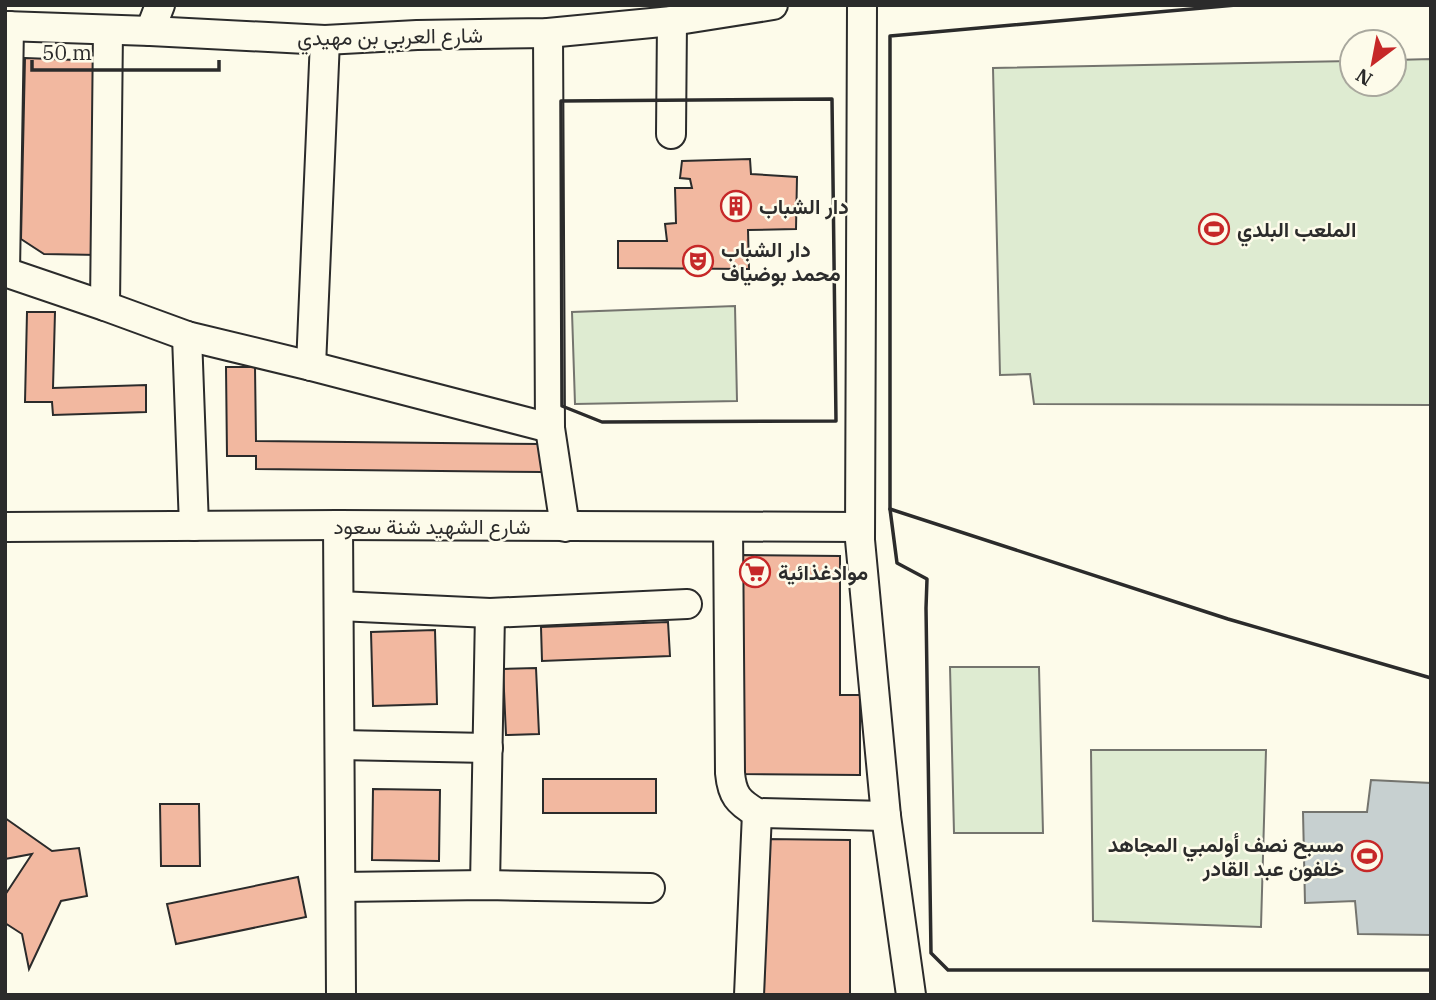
<svg xmlns="http://www.w3.org/2000/svg" width="1436" height="1000" font-family="'IBM Plex Serif',Vazirmatn,serif">
<rect width="100%" height="100%" fill="#fdfbea"/>
<g fill="#deebd1" stroke="#74746e" stroke-width="2">
<polygon points="1431,59 1431,405 1034,404 1030,374 1000,375 993,68 1352,61 1352,84 1394,84 1394,60"/>
<polygon points="735,306 737,401 575,404 572,312"/>
<polygon points="950,667 1039,667 1043,833 954,833"/>
<polygon points="1091,750 1266,750 1261,927 1093,921"/>
</g>
<polygon fill="#c7d0d0" stroke="#74746e" stroke-width="2" points="1371,780 1431,783 1431,935 1358,934 1355,901 1305,903 1303,812 1367,812"/>
<g fill="#f2b8a0" stroke="#2b2b2b" stroke-width="2">
<polygon points="25,58 101,61 98,255 44,254 21,239"/>
<polygon points="750,159 751,174 797,177 796,229 748,230 749,269 618,268 618,241 667,241 665,224 676,223 675,188 692,188 690,179 680,178 682,161"/>
<polygon points="27,312 55,312 53,388 146,385 146,412 53,415 52,402 25,402"/>
<polygon points="226,367 255,367 256,441 542,444 542,472 256,469 256,456 227,456"/>
<polygon points="742,555 840,556 840,695 860,695 860,775 741,774"/>
<polygon points="668,622 670,656 542,661 541,627"/>
<polygon points="435,630 437,704 373,706 371,632"/>
<polygon points="536,668 539,734 506,735 503,669"/>
<rect x="543" y="779" width="113" height="34"/>
<polygon points="373,789 440,790 439,861 372,860"/>
<polygon points="160,804 199,804 200,866 161,866"/>
<polygon points="5,818 52,851 79,848 87,896 61,901 29,969 22,934 5,923 5,895 32,854 5,859"/>
<polygon points="765,839 850,840 850,995 764,995"/>
<polygon points="298,877 306,917 176,944 167,904"/>
</g>
<g fill="none" stroke-linecap="round" stroke-linejoin="round">
<g stroke="#2b2b2b" stroke-width="32">
<g id="minor">
<polyline points="862,5 860,540 886,816 911,995"/>
<polyline points="5,26 150,31 325,40 417,35 548,33 672,21 773,5"/>
<polyline points="150,31 160,5"/>
<polyline points="548,33 550,428 565,527"/>
<polyline points="671,134 672,21"/>
<polyline points="5,271 9,26"/>
<polyline points="5,272 105,306 187,336 311,366 550,428"/>
<polyline points="105,306 108,30"/>
<polyline points="187,336 194,526"/>
<polyline points="311,366 325,40"/>
<polyline points="338,525 341,995"/>
<polyline points="5,527 338,525 860,527"/>
<path d="M728,527L730,773C732,795 738,802 757,813L886,816"/>
<polyline points="339,606 490,613 687,604"/>
<polyline points="340,745 488,748"/>
<polyline points="485,885 490,613"/>
<polyline points="341,887 485,885 650,888"/>
<polyline points="749,995 757,813"/>
</g>
</g>
<use href="#minor" stroke="#fdfbea" stroke-width="28"/>
<g stroke="#2b2b2b" stroke-width="3.5">
<polyline points="1236,5 890,36 890,509 897,563 927,579 926,608 931,953 948,970 1431,970"/>
<polygon points="832,99 836,421 602,422 562,406 561,101"/>
<polyline points="890,509 1228,619 1431,678"/>
</g>
</g>
<defs>
<g id="building-ring" transform="scale(1.575)"><circle r="9.5" fill="#fdfbea" stroke="#c62828" stroke-width="1.5"/><path d="M-4-6H4V6H1V3H-1V6H-4ZM-2.5-4.3h1.7v1.8h-1.7ZM.8-4.3h1.7v1.8H.8ZM-2.5-1h1.7V.8h-1.7ZM.8-1h1.7V.8H.8Z" fill="#c62828"/></g>
<g id="stadium-ring" transform="scale(1.575)"><circle r="9.5" fill="#fdfbea" stroke="#c62828" stroke-width="1.5"/><path d="M0-5a6.5 5 0 1 0 0 10a6.5 5 0 1 0 0-10ZM-3.5-1.8h7v3.6h-7Z" fill="#c62828"/></g>
<g id="theatre-ring" transform="scale(1.575)"><circle r="9.5" fill="#fdfbea" stroke="#c62828" stroke-width="1.5"/><path d="M-5-5.5Q0-4 5-5.5V0Q5 5 0 6Q-5 5-5 0ZM-3.3-2.5H-1v1.5H-3.3ZM1-2.5H3.3v1.5H1ZM-2.8 1Q0 5.5 2.8 1Z" fill="#c62828"/></g>
<g id="supermarket-ring" transform="scale(1.575)"><circle r="9.5" fill="#fdfbea" stroke="#c62828" stroke-width="1.5"/><path d="M-6-5.5h2.5l.6 2H6L4.5 2H-2.5L-4.4-4H-6ZM-1.5 3.2a1.3 1.3 0 1 0 .1 0ZM3 3.2a1.3 1.3 0 1 0 .1 0Z" fill="#c62828"/></g>
</defs>
<g fill-rule="evenodd">
<use href="#building-ring" x="736" y="206"/>
<use href="#stadium-ring" x="1214" y="229"/>
<use href="#theatre-ring" x="698" y="261"/>
<use href="#supermarket-ring" x="755" y="572"/>
<use href="#stadium-ring" x="1367" y="856"/>
</g>
<g text-anchor="middle" dominant-baseline="central" stroke-width="5" stroke-linejoin="round" paint-order="stroke">
<g font-size="21" fill="#2b2b2b" stroke="#fdfbea">
<text transform="translate(390 36) rotate(-1)">شارع العربي بن مهيدي</text>
<text x="432" y="526">شارع الشهيد شنة سعود</text>
</g>
<g font-size="21" font-weight="bold" fill="#2b2b2b" stroke="#fdfbea" text-anchor="start">
<text x="759" y="206">دار الشباب</text>
<text x="1237" y="229">الملعب البلدي</text>
<text x="721" y="249">دار الشباب<tspan x="721" dy="24">محمد بوضياف</tspan></text>
<text x="778" y="572">موادغذائية</text>
<text x="1344" y="844" text-anchor="end">مسبح نصف أولمبي المجاهد<tspan x="1344" dy="24">خلفون عبد القادر</tspan></text>
</g>
</g>
<rect width="1436" height="1000" fill="none" stroke="#2b2b2b" stroke-width="14"/>
<g transform="translate(1373 63) rotate(212)"><circle r="33" fill="#fdfbea" stroke="#a9a89e" stroke-width="2"/>
<path d="M0-5L12 26L0 18L-12 26Z" fill="#c62828"/>
<text y="-10" font-size="19" font-weight="bold" text-anchor="middle" fill="#2b2b2b">N</text>
</g>
<path d="M32 60v10h187v-10" fill="none" stroke="#2b2b2b" stroke-width="3.5"/>
<text x="42" y="60" font-size="21" fill="#2b2b2b" stroke="#fdfbea" stroke-width="5" paint-order="stroke">50 m</text>
</svg>
